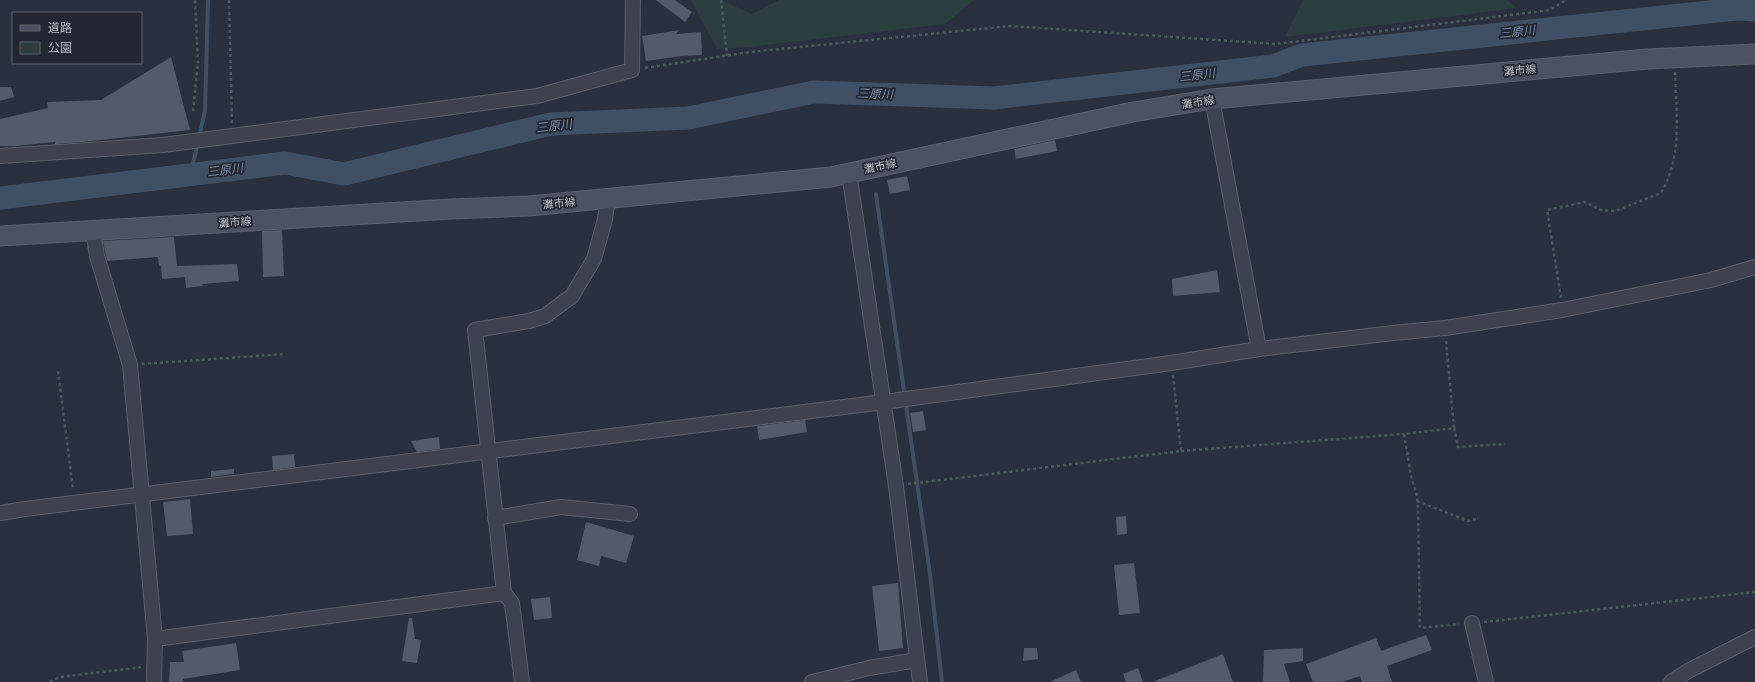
<svg xmlns="http://www.w3.org/2000/svg" width="1755" height="682" font-family="Helvetica,'Noto Sans JP',sans-serif">
<rect width="100%" height="100%" fill="#29313e"/>
<g fill="#2c3e40">
<polygon points="691,0 721,0 752,14 779,0 974,0 945,24 749,47 717,49"/>
<polygon points="1303,0 1507,0 1517,8 1285,37"/>
</g>
<g fill="none" stroke-linecap="round" stroke-linejoin="round">
<g stroke="#414f65" stroke-width="4">
<polyline points="199,137 205,111 208,0"/>
<polyline points="190,175 198,143"/>
<polyline points="876,194 930,574 942,682"/>
</g>
<polyline stroke="#414f65" stroke-width="23" points="0,198 285,163 344,174 551,124 688,118 814,92 994,98 1273,66 1302,55 1737,9 1755,10"/>
</g>
<g fill="#535a68">
<polygon points="656,0 675,0 692,12 685,22"/>
<polygon points="679,30 676,34 701,32 702,55 682,56 646,61 642,36"/>
<polygon points="171,57 190,130 83,142 55,144 55,142 15,146 0,146 0,119 48,108 47,102 101,100"/>
<polygon points="0,87 11,87 14,97 0,101"/>
<polygon points="1055,140 1057,151 1016,159 1014,149"/>
<polygon points="907,176 910,190 890,194 887,180"/>
<polygon points="282,230 284,276 263,277 262,231"/>
<polygon points="174,237 177,266 237,264 239,281 202,284 203,286 186,288 185,277 162,279 161,266 159,266 158,257 107,261 103,241"/>
<polygon points="1217,270 1220,292 1173,296 1172,279"/>
<polygon points="923,411 926,430 913,432 910,413"/>
<polygon points="805,420 807,432 759,440 757,426"/>
<polygon points="439,437 440,449 417,452 411,441"/>
<polygon points="294,454 295,467 273,470 272,456"/>
<polygon points="234,469 234,474 211,477 211,471"/>
<polygon points="190,499 193,534 167,536 163,502"/>
<polygon points="1126,516 1127,534 1117,535 1116,517"/>
<polygon points="586,522 634,536 626,563 601,556 599,566 577,560"/>
<polygon points="1134,563 1140,613 1119,615 1114,565"/>
<polygon points="898,583 903,648 879,651 872,586"/>
<polygon points="550,597 552,618 534,620 531,599"/>
<polygon points="409,618 412,618 415,639 421,640 417,663 402,661"/>
<polygon points="1426,635 1432,650 1387,666 1392,682 1362,682 1360,676 1342,682 1313,682 1306,664 1376,638 1381,651"/>
<polygon points="236,643 240,670 183,679 183,682 169,682 170,662 184,662 182,651"/>
<polygon points="1024,648 1037,648 1038,659 1023,661"/>
<polygon points="1303,648 1303,661 1284,664 1290,682 1263,682 1264,650"/>
<polygon points="1223,654 1233,682 1155,682 1155,681"/>
<polygon points="1138,668 1143,682 1126,682 1123,674"/>
<polygon points="1076,670 1081,682 1050,682"/>
</g>
<g fill="none" stroke-linecap="round" stroke-linejoin="round">
<g stroke="#5a616b" stroke-width="16">
<g id="minor">
<polyline points="1212,99 1259,349"/>
<polyline points="0,156 163,145 537,96 632,70 633,0"/>
<polyline points="849,173 896,486 920,682"/>
<polyline points="93,231 97,256 130,365 155,639 154,682"/>
<polyline points="0,513 25,509 884,402 1171,363 1259,349 1393,333 1445,328 1562,310 1711,280 1755,267"/>
<polyline points="495,518 561,507 630,514"/>
<polyline points="1472,623 1486,682"/>
<polyline points="155,639 504,593"/>
<polyline points="522,682 512,603 504,593 475,330 529,321 545,316 572,296 594,259 605,219 608,198"/>
<polyline points="812,682 869,668 917,660"/>
<polyline points="1671,682 1688,671 1755,637"/>
</g>
</g>
<g stroke="#5a616b" stroke-width="21">
<polyline id="secondary" points="0,236 452,209 529,206 831,177 1133,112 1212,99 1648,59 1755,54"/>
</g>
<g stroke="#4b5b5e" stroke-width="2.5" stroke-dasharray="3 3" stroke-linecap="butt">
<polyline points="229,0 232,123"/>
<polyline points="721,0 727,56"/>
<polyline points="645,68 750,52 1010,26 1276,44 1550,10 1566,0"/>
<polyline points="193,111 198,62 195,0"/>
<path d="M1561,298L1547,210L1585,202L1601,210L1615,211L1661,193C1683,154 1676,115 1675,72"/>
<polyline points="1446,341 1454,428 1404,434 1411,476 1417,496 1418,510 1420,628 1459,624"/>
<polyline points="142,364 285,354"/>
<polyline points="58,371 73,490"/>
<polyline points="1454,428 1458,447 1505,444"/>
<polyline points="1181,451 1404,434"/>
<polyline points="908,484 1181,451 1173,375"/>
<polyline points="1417,501 1468,521 1479,518"/>
<polyline points="1484,622 1755,592"/>
<polyline points="50,682 60,677 142,667"/>
</g>
<use href="#minor" stroke="#3d434e" stroke-width="14"/>
<use href="#secondary" stroke="#4b5360" stroke-width="19"/>
</g>
<g text-anchor="middle" dominant-baseline="central" stroke-width="3.5" stroke-linejoin="round" paint-order="stroke">
<g font-size="11" fill="#b9bfc8" stroke="#212833">
<text transform="translate(1520 70) rotate(-5)">灘市線</text>
<text transform="translate(1198 102) rotate(-9)">灘市線</text>
<text transform="translate(880 166) rotate(-12)">灘市線</text>
<text transform="translate(559 203) rotate(-6)">灘市線</text>
<text transform="translate(235 222) rotate(-4)">灘市線</text>
</g>
<g font-size="12" font-style="italic" fill="#7e8fa8" stroke="#212833">
<text transform="translate(1517 32) rotate(-6)">三原川</text>
<text transform="translate(1197 75) rotate(-7)">三原川</text>
<text transform="translate(875 94) rotate(2)">三原川</text>
<text transform="translate(554 126) rotate(-7)">三原川</text>
<text transform="translate(225 170) rotate(-7)">三原川</text>
</g>
</g>
<rect x="12" y="12" width="130" height="52" fill="#212833" stroke="#5e646f"/>
<rect x="20" y="25" width="20" height="6" fill="#4b5360" stroke="#5e646f"/>
<text x="48" y="32" font-size="12" fill="#b9bfc8">道路</text>
<rect x="20" y="42" width="20" height="12" fill="#2c3e40" stroke="#5e646f"/>
<text x="48" y="52" font-size="12" fill="#b9bfc8">公園</text>
</svg>
